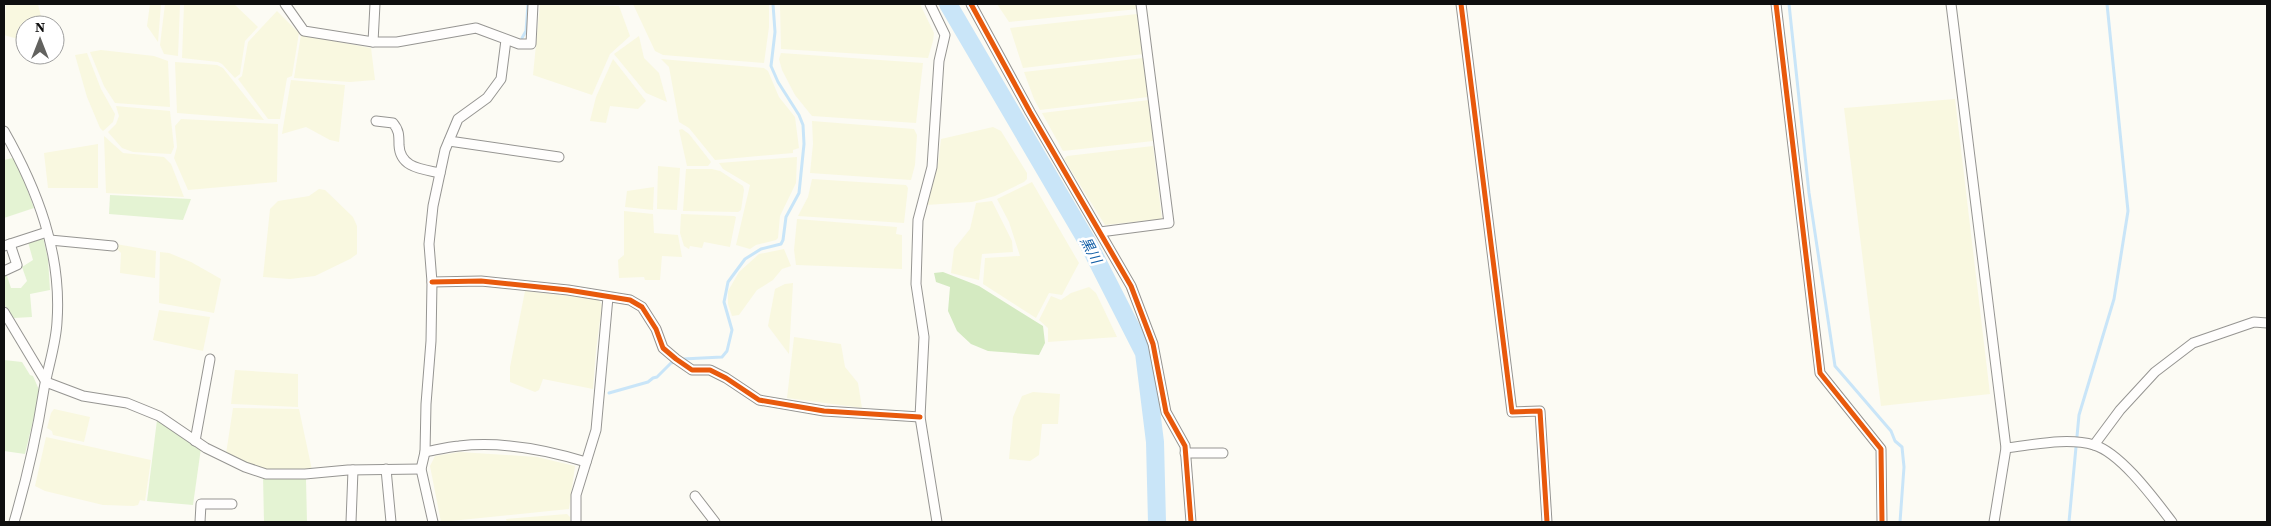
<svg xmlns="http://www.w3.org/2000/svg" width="2271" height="526" font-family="'Source Serif 4','Noto Sans JP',serif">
<rect width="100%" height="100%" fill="#fcfbf4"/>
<g fill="#f9f8e0">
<polygon points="6,4 38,4 43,25 25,25 25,41 4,35"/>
<polygon points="150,4 161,4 158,42 147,26"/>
<polygon points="165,4 180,4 178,56 164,54 160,45"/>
<polygon points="184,4 234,4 258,27 245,41 240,74 235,78 222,64 218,62 182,58"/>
<polygon points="540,4 619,6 630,36 610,54 592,95 533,75"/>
<polygon points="633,4 769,4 769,27 764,63 663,55 655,51"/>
<polygon points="780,4 920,4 934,33 933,41 928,58 781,49"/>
<polygon points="997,4 1137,4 1138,9 1009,22"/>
<polygon points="277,11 299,33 292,76 287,78 280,119 268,119 238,79 242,76 248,42"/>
<polygon points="1137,14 1144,54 1023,68 1010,28"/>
<polygon points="301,35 371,48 375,80 350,82 294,78"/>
<polygon points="639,36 644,58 659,73 667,102 646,93 614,54"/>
<polygon points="101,50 154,56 168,61 170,107 115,103 104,86 90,52"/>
<polygon points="87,53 101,89 115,114 113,122 103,131 100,128 87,97 75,55"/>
<polygon points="781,53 923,63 916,123 812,116 795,95 782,70 779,59"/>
<polygon points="1143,58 1148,97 1040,110 1034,99 1024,72"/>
<polygon points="613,59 646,101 638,109 610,106 606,123 590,121 596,97"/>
<polygon points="661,59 764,68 768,71 779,97 795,117 799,148 793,150 793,153 715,160 689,128 679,122 669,67"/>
<polygon points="175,62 217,65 223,68 264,120 177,113"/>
<polygon points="291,80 345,85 339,142 330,140 306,127 282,134"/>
<polygon points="1955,99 1990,394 1881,406 1844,108"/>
<polygon points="1149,100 1153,141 1063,151 1042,113"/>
<polygon points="116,106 170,111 174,147 171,154 133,152 122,148 108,132 116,124 119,116"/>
<polygon points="181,119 278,124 277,182 188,190 174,158 177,147 175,126"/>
<polygon points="812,121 914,129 917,135 915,165 911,180 810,173 813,144"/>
<polygon points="993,127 1001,131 1027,173 1027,179 1024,182 995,196 972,202 926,205 938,164 941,139"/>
<polygon points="682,129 689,134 711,162 708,166 687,166 679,130"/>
<polygon points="104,136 123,153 164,157 171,164 184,197 106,193"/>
<polygon points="98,144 98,188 48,188 44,153"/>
<polygon points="1153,146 1162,219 1105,225 1064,159 1067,156"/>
<polygon points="797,157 796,183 780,216 778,238 776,240 756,245 750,249 736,245 750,185 723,169 719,163"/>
<polygon points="658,166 680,168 677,210 657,209"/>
<polygon points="686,169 712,169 720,171 743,186 744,190 741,210 738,212 683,211"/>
<polygon points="812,179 906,185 908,188 904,223 798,216 808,197"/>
<polygon points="1032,182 1079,263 1062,295 1049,293 1036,318 983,284 985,258 1020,256 1009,222 997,199"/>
<polygon points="654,187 653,210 625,207 627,191"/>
<polygon points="319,189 325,190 353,217 357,226 357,254 350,259 315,276 290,279 263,277 270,209 278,201 309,196"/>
<polygon points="992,201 1012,241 1013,252 982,254 979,280 951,273 954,249 970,229 976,203"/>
<polygon points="624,211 653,214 654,233 678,235 682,257 662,256 660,280 645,280 644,277 619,278 618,260 624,255"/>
<polygon points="681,214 734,216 736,217 730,247 704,242 702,248 690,246 689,249 684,246 680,233"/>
<polygon points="797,219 897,227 896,234 902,235 902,269 796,265 794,250"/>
<polygon points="116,244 156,251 155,278 120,273 121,253 117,249"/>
<polygon points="784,249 791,266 782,269 773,280 757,290 739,315 732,316 728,304 728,291 739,272 759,254"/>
<polygon points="160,252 169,253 191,262 221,279 214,313 159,303"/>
<polygon points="793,283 789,354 768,326 775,289 785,284"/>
<polygon points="1089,287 1096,293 1117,337 1048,342 1048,328 1039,320 1051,296 1061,300 1071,293"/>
<polygon points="525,291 585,298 599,300 602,305 596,351 593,389 543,379 539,390 535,392 510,382 510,367"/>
<polygon points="159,310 210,317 203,351 153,340"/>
<polygon points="794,337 841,344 845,367 858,383 862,408 787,398"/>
<polygon points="235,370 298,374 298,407 231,404"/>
<polygon points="1033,392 1060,394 1058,424 1042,424 1039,455 1030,461 1009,459 1013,417 1022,396"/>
<polygon points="233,408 299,409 312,470 266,471 226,454"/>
<polygon points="54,409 90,417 84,442 53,435 52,431 47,428 51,413"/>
<polygon points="46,437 151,460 145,501 140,500 138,505 134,506 103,505 45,491 35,486"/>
<polygon points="460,452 537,457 575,466 569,509 441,522 430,466 435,456"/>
<polygon points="567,514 570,517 570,522 507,522 506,519"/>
</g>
<g fill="#e4f3d3">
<polygon points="13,158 21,172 34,208 4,218 4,160"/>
<polygon points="110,195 191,199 183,220 109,214"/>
<polygon points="43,237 48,259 50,290 30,294 32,317 14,318 4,304 4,274 6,273 11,288 21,288 27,281 22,267 33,260 28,242"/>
<polygon points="4,360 22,362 30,375 33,376 40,392 25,454 4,451"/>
<polygon points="157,420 201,448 193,505 147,501"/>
<polygon points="263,476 306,479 307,522 264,522"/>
</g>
<polygon fill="#d4eac1" points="943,272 979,286 1043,326 1045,343 1039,355 988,351 971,344 957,331 948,311 950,287 936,282 934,273"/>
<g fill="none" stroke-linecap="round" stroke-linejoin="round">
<g stroke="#c9e5f8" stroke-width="3">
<polyline points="1789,4 1809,193 1835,366 1891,431 1895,441 1902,447 1904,467 1900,522"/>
<polyline points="522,38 526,31 528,4"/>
<polyline points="609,393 648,382 653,378 657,377 671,363 683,359 722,357 727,351 732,330 724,302 728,282 745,259 761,249 781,244 783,240 786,217 799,193 804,144 803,125 799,115 778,82 771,66 775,32 773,4"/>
<polyline points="2069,522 2079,415 2114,299 2128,211 2107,4"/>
</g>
<polyline stroke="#c9e5f8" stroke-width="18" points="948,4 1088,243 1144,353 1155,442 1157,522"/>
<g stroke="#969592" stroke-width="11">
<g id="minor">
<polyline points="285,4 304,31 373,42 397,42 476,28 519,44 531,44 533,4"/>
<polyline points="930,4 945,35 939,61 932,167 918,220 916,284 924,337 920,417 937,522"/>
<polyline points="971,4 1030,112 1131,286 1153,344 1166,412 1185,446 1191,522"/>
<polyline points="1461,4 1512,412 1540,411 1547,522"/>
<polyline points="1776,4 1820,373 1881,449 1882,522"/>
<polyline points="1951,4 2006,448 1994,522"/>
<polyline points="373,42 375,4"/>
<path d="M376,121L393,123C399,130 399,135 399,145C400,168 422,169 440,173"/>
<path d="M4,131C37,189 62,253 57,322C56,344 48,367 44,389C37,434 27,478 14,522"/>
<polyline points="449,141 559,157"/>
<polyline points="1100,232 1169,223 1141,4"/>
<polyline points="50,240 113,246"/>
<polyline points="4,246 47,232"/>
<polyline points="4,271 17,265 10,244"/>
<polyline points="432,282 481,281 568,290 630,300 642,307 656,329 663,348 676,359 692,370 710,370 726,378 759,400 824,411 920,417"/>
<polyline points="4,312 46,382 83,396 127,403 159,416 206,448 245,467 266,474 305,474 348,470 421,469"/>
<polyline points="195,441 210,359"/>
<polyline points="2094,445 2120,410 2155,372 2193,343 2254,322 2267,323"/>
<path d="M2006,448C2033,445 2067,437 2094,445C2121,453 2155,500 2172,522"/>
<path d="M425,452C436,450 448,447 459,446C501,441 547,450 586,462"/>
<polyline points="1185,453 1223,453"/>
<polyline points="386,469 391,522"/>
<polyline points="695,496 715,522"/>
<polyline points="200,522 201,504 232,504"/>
<polyline points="351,522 353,470"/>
<polyline points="433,522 421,469 425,452 426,404 431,341 432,282 429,244 433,206 445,150 458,119 487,98 501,79 506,40"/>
<polyline points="576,522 576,495 596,430 608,297"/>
</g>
</g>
<use href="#minor" stroke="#fffefd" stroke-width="9"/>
<g stroke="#fff" stroke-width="8">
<g id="cycleway">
<polyline points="971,4 1030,112 1131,286 1153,344 1166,412 1185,446 1191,522"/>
<polyline points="1461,4 1512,412 1540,411 1547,522"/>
<polyline points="1776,4 1820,373 1881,449 1882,522"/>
<polyline points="432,282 481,281 568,290 630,300 642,307 656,329 663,348 676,359 692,370 710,370 726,378 759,400 824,411 920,417"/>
</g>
</g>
<use href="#cycleway" stroke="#e8590c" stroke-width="5"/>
</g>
<g text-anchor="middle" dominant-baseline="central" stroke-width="5" stroke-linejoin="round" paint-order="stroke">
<g font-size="14" font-style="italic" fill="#125fa7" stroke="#fff">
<text transform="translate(1091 250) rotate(62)">黒川</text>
</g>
</g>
<rect width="2271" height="526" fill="none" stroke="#0f0f0f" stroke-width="10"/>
<g transform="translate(40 40)"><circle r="24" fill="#ffffff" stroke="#9f9f9f"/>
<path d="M0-4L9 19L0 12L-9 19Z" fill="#62625f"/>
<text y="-8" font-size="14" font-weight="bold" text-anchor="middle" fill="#0f0f0f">N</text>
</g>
</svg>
